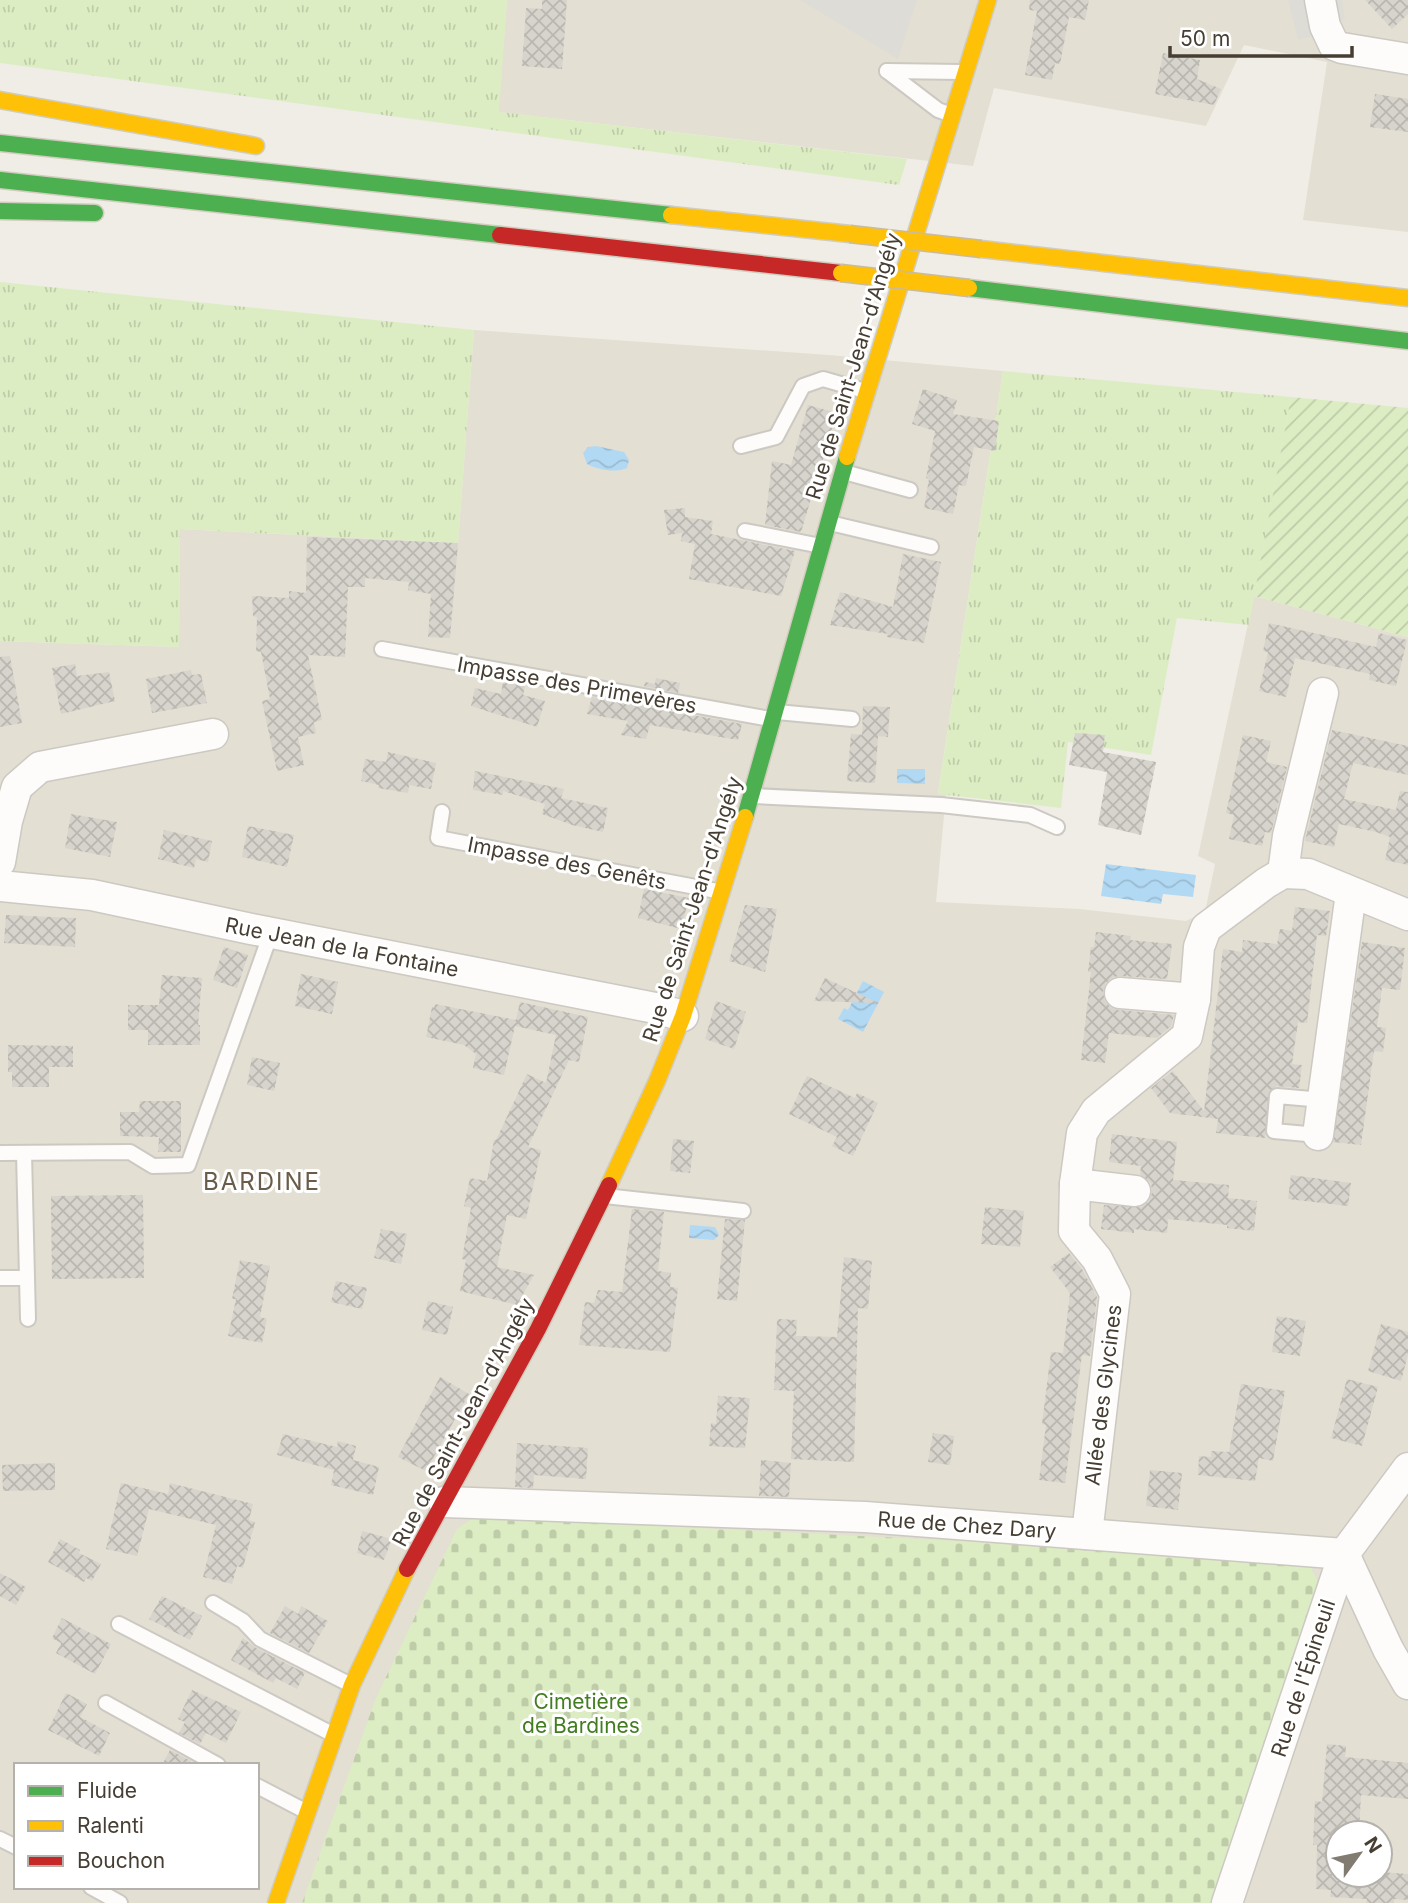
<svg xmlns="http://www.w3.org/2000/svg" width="1408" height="1903" font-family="Inter,sans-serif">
<defs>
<pattern id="grass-tufts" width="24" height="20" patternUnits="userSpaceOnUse" patternTransform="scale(1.75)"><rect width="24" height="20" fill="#dcedc3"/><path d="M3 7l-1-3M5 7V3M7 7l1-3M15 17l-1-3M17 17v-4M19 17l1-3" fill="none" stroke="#becca8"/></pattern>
<pattern id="cemetery-stones" width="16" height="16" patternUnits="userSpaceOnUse" patternTransform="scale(1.75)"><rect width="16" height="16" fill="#dcedc3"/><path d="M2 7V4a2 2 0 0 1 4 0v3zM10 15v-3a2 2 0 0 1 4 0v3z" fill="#becca8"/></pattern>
<pattern id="garden-furrows" width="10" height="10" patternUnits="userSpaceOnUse" patternTransform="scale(1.75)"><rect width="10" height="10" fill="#dcedc3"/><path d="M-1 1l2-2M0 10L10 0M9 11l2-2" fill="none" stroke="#becca8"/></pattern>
<pattern id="water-waves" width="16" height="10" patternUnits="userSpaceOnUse" patternTransform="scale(1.75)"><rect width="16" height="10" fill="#b1d9f3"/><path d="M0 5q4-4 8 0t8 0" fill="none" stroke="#9abbd1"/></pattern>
<pattern id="building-cross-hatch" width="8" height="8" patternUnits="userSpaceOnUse" patternTransform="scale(1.75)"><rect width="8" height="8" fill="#d7d4cd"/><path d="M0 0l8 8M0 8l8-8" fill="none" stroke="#bab7b0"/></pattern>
</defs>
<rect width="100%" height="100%" fill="#efede6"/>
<g fill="#e4dfd3" fill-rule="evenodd">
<polygon points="507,0 1408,0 1408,232 1303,220 1327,62 1244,45 1206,126 994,88 973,166 498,112"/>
<path d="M474,330L829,355L1003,371L938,793L946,794L936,902L1080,909L1186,921L1205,912L1215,864L1198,856L1254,596L1408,637V1903H0V641L179,647L180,529L458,543ZM16,1765H257V1887H16ZM1338,1833H1380V1875H1338Z"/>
</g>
<g fill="url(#grass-tufts)">
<polygon points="0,0 507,0 499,112 907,159 899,185 0,63"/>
<polygon points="0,282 474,330 458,543 180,529 179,647 0,641"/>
<polygon points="1003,371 1291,397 1249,625 1177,618 1151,755 1068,742 1061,808 938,794"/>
</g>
<polygon fill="url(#cemetery-stones)" points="475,1517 1021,1544 1310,1566 1319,1584 1211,1903 302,1903 376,1698 457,1529"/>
<polygon fill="url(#garden-furrows)" points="1291,397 1408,408 1408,637 1254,596"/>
<g fill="#dedcd6">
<polygon points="800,0 917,0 898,59"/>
<polygon points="1288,0 1342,0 1345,19 1325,25 1328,32 1298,40"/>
</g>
<g fill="url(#water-waves)">
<path d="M596,446L624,452L629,460L627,468C615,473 599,470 587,464L583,453L588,447Z"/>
<polygon points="897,769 925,769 925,784 897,783"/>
<polygon points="1106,864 1196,875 1193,897 1163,894 1161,904 1101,896"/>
<polygon points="863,981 884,992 863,1032 838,1019 844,1008 848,1010"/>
<polygon points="690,1225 715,1227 719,1235 714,1240 689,1238"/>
</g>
<g fill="url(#building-cross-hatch)">
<polygon points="542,0 567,0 562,69 522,66 526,8 542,9"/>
<polygon points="1030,0 1089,0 1085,20 1069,17 1060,64 1055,63 1052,80 1025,75 1037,11 1029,10"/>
<polygon points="1365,0 1408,0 1408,14 1392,29"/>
<polygon points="1163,53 1200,60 1197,79 1221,89 1214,105 1155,94"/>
<polygon points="1375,94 1408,99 1408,132 1370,127"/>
<polygon points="923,389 957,400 953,414 999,421 995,451 974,447 966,486 959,485 953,514 924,508 929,479 926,478 935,431 912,424"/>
<polygon points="808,405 837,413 801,532 765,525 772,461 791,465"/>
<polygon points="685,508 685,517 713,521 711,534 795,551 781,596 689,579 695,544 681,541 682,533 668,535 664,510"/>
<polygon points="307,537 458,543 450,638 428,637 431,594 408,590 409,582 365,578 365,587 348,587 345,657 308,655 322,720 314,722 316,733 298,737 304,765 277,771 262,701 270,699 261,652 256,651 257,617 253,616 252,596 289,598 289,591 306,593"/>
<polygon points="903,554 941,562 924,643 887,637 888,634 830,625 840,592 893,607"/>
<polygon points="1269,623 1376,647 1379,633 1407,640 1396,686 1369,680 1370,674 1295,658 1286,697 1259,691 1268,652 1263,651"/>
<polygon points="10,656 22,723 0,727 0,657"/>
<polygon points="75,664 77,676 109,672 115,701 61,714 52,668"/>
<polygon points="191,670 192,675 201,674 207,703 152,713 146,679"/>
<polygon points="656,678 680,683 678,693 644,686 645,682 655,684"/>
<polygon points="503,682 525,686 523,695 545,701 537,727 471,706 475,688 501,694"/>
<polygon points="592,697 742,724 738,740 650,725 646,739 621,735 628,721 587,714"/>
<polygon points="863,706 890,707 888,737 878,736 875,783 847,781 851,734 866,735 862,735"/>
<polygon points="1332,730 1408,746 1408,775 1353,763 1344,799 1396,810 1400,791 1408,792 1408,865 1385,860 1390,837 1376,832 1339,824 1334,847 1305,841"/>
<polygon points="1075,733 1105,735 1103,752 1156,762 1141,835 1098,825 1107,772 1069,765"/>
<polygon points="1243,735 1271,741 1266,762 1287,767 1271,833 1265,832 1262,846 1229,839 1234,815 1226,813"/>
<polygon points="388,752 436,763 431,789 409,785 408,793 378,788 379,785 361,781 365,759 386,762"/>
<polygon points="475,771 564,789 561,798 608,808 603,832 572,825 542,814 545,804 503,791 503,795 473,790"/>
<polygon points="71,814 117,822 110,857 65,848"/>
<polygon points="248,826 294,835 287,867 242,857"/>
<polygon points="164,830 212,841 208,862 196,859 194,868 158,859"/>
<polygon points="644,889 689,898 681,929 638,918"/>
<polygon points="745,905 777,909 765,972 729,961"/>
<polygon points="1295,907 1330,911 1326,936 1317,935 1307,1023 1298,1022 1292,1064 1302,1065 1299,1088 1277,1086 1269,1091 1265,1138 1216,1133 1218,1119 1170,1113 1151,1088 1173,1071 1204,1111 1223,949 1242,952 1243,940 1277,944 1280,929 1292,931"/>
<polygon points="6,915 76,918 75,947 4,943"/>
<polygon points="1096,932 1131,936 1130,940 1172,944 1167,979 1121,976 1113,977 1106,983 1103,992 1105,1001 1110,1007 1118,1010 1174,1015 1171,1026 1157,1038 1109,1033 1105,1063 1081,1060 1091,972 1088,972 1091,947 1094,947"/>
<polygon points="1362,942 1405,948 1400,990 1382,988 1377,1027 1386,1028 1383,1052 1374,1051 1361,1145 1333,1142"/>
<polygon points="224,947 248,955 237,988 213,980"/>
<polygon points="301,974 338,982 332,1014 295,1006"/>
<polygon points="162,975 202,978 198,1025 200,1025 200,1045 148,1045 148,1030 128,1030 128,1005 159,1005"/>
<polygon points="825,978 878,1003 814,1001"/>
<polygon points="716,1001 746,1012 734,1049 705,1039"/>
<polygon points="520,1002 588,1017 579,1062 569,1060 528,1147 541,1150 526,1219 507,1215 497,1267 534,1275 517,1305 460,1291 466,1260 462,1259 471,1208 464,1206 470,1178 487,1181 494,1140 496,1140 527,1074 546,1083 556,1035 515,1026 504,1075 473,1068 476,1054 464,1045 426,1037 432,1007 434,1008 435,1004 516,1020"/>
<polygon points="8,1045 73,1046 73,1067 49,1067 49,1087 12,1087 12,1072 8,1072"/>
<polygon points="252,1057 280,1063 274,1091 247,1085"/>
<polygon points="807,1076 855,1098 857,1093 878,1103 853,1156 832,1146 837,1137 789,1114"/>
<polygon points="140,1101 181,1101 181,1152 158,1152 159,1137 120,1136 120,1112 139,1112"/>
<polygon points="1112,1134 1177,1142 1173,1180 1229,1185 1228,1198 1257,1201 1254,1231 1227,1228 1227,1225 1168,1219 1167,1233 1134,1229 1134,1233 1101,1229 1104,1205 1141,1207 1149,1202 1152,1192 1151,1183 1140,1175 1141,1166 1109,1162"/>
<polygon points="673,1139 694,1141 690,1173 670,1171"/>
<polygon points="1291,1175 1351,1183 1348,1206 1288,1199"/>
<polygon points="143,1195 144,1278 52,1279 51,1196"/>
<polygon points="985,1207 1024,1211 1020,1247 981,1244"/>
<polygon points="632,1209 664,1212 658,1271 671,1273 670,1287 678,1288 670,1352 579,1345 585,1302 594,1303 598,1290 622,1292"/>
<polygon points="725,1219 745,1220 737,1301 717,1299"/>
<polygon points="381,1229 407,1234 401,1264 374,1258"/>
<polygon points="1069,1253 1082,1269 1097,1297 1090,1356 1082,1355 1065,1483 1039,1480 1046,1425 1042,1424 1051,1352 1063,1353 1070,1293 1050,1267"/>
<polygon points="844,1257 872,1261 868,1309 858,1308 854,1462 791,1459 794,1391 774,1390 777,1321 778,1319 797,1320 796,1336 837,1337"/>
<polygon points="240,1260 270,1266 260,1317 267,1319 262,1343 228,1336 236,1299 232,1299"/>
<polygon points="336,1281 367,1288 362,1309 331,1302"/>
<polygon points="428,1301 453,1307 447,1335 422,1330"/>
<polygon points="1277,1316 1306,1321 1300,1356 1272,1352"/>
<polygon points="1381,1324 1408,1332 1408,1355 1401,1381 1368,1371"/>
<polygon points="440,1377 469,1394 426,1471 398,1457"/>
<polygon points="1347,1379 1378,1387 1362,1446 1331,1438"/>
<polygon points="1241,1384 1285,1391 1273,1461 1259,1458 1255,1481 1198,1475 1199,1456 1211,1457 1211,1451 1229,1452"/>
<polygon points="718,1396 750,1398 745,1448 709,1446 711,1423 716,1424"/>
<polygon points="933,1433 954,1436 950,1465 928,1462"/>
<polygon points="283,1434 337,1447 338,1441 356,1446 353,1460 379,1467 373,1495 331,1485 334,1470 277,1455"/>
<polygon points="517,1443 588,1448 586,1479 534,1475 533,1488 515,1487"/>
<polygon points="761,1460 791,1463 789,1497 759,1496"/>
<polygon points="55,1463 55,1490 3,1491 2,1465"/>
<polygon points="1150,1470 1182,1473 1178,1510 1146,1506"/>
<polygon points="121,1483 168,1494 170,1483 253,1504 249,1520 255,1522 243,1568 237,1566 232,1584 203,1577 216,1525 149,1509 137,1556 106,1549"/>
<polygon points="362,1531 392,1539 384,1560 357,1553"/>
<polygon points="60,1539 80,1550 79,1553 101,1564 92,1581 86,1578 84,1582 48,1562"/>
<polygon points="0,1573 26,1587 16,1605 0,1596"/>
<polygon points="162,1596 202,1616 190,1640 149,1619"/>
<polygon points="285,1606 298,1614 301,1606 328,1621 309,1653 270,1633"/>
<polygon points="62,1618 111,1644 95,1674 56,1653 61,1643 52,1638"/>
<polygon points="243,1638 256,1648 305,1673 297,1689 276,1678 273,1683 231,1660"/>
<polygon points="192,1690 241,1712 226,1743 206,1733 200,1744 179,1733 185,1722 178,1719"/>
<polygon points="66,1693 87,1704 80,1717 110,1733 99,1756 48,1730"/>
<polygon points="1327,1744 1346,1746 1345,1757 1408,1763 1408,1799 1361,1795 1359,1833 1338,1833 1338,1875 1380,1875 1380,1872 1408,1874 1408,1900 1394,1899 1394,1903 1366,1903 1367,1899 1330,1897 1331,1890 1316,1889 1317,1845 1313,1845 1315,1801 1322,1802"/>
<polygon points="170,1750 191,1761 189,1765 162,1765"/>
</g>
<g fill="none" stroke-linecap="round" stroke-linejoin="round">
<g stroke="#ccc9c2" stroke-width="18">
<g id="lane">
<polyline points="887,71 938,110 949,114"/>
<polyline points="887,71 962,72"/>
<polyline points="741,446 776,437 803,386 823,379 865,391"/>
<polyline points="844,472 910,490"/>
<polyline points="830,523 931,547"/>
<polyline points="745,531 821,546"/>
<polyline points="382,649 770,719"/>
<polyline points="777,712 852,719"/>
<polyline points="754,796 941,805 1030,815 1057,827"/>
<polyline points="442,812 438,838 722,892"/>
<polyline points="1318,1135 1274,1131 1277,1096 1323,1100"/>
<polyline points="0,1153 130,1152 153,1166 188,1165 271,933"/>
<polyline points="24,1153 28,1319"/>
<polyline points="605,1196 743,1211"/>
<polyline points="0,1278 27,1278"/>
<polyline points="213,1603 243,1621 260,1639 349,1684"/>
<polyline points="119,1624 332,1734"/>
<polyline points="106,1703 218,1765"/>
<polyline points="257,1786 305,1811"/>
<polyline points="0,1839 16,1847"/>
<polyline points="91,1887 120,1903"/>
</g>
</g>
<g stroke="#ccc9c2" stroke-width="33">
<g id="street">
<polyline points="1320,0 1325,26 1334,45 1342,48 1408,59"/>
<polyline points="0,862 7,821 17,787 40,767 213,734"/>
<polyline points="1283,873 1288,836 1323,693"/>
<polyline points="0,886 92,895 251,929 655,1008 683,1016"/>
<polyline points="1120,993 1195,999"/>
<polyline points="1318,1135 1351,893"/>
<polyline points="1075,1184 1135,1191"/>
<polyline points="444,1502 865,1517 1344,1554"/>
<polyline points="1087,1534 1115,1294 1097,1259 1074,1231 1075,1184 1082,1133 1096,1111 1187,1036 1195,999 1199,947 1206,928 1266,883 1283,873 1308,874 1408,915"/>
<polyline points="1344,1554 1388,1649 1408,1684"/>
<polyline points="1227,1903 1344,1554 1408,1468"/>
</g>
</g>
<g stroke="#d1ccbd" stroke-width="19">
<g id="fast">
<polyline points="0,143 671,215"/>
<polyline points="0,180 500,235"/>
<polyline points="0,211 95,213"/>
<polyline points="969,288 1408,341"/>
<polyline points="745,817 847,457"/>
</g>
</g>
<g stroke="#d1ccbd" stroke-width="19">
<g id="slow">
<polyline points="0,100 256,146"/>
<polyline points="671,215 850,234"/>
<polyline points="981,249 1408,298"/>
<polyline points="847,457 988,0"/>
<polyline points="609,1185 657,1081 683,1016 745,817"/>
<polyline points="276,1903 352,1685 407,1569"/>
</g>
</g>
<g stroke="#d1ccbd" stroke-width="19">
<g id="jam">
<polyline points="500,235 841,273"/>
<polyline points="407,1569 538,1329 609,1185"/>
</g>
</g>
<use href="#lane" stroke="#fdfcfb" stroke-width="14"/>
<use href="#street" stroke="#fdfcfb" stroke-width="30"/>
<use href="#fast" stroke="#4caf50" stroke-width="16"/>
<use href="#slow" stroke="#ffc107" stroke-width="16"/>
<use href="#jam" stroke="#c62828" stroke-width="16"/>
<g stroke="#cabb9e" stroke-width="19" stroke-linecap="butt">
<g id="slow-bridge">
<polyline points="850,234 981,249"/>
<polyline points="841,273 969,288"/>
</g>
</g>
<use href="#slow-bridge" stroke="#ffc107" stroke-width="16"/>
</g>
<g text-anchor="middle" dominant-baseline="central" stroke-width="6" stroke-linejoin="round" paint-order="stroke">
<g font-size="21" fill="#463e32" stroke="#fff">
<text transform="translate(853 366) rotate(-73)">Rue de Saint-Jean-d'Angély</text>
<text transform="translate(577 685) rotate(10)">Impasse des Primevères</text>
<text transform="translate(567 863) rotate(11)">Impasse des Genêts</text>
<text transform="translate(692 909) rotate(-72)">Rue de Saint-Jean-d'Angély</text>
<text transform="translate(342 947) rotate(11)">Rue Jean de la Fontaine</text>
<text transform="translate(1103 1395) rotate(-83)">Allée des Glycines</text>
<text transform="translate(463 1422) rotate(-62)">Rue de Saint-Jean-d'Angély</text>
<text transform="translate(967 1525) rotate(4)">Rue de Chez Dary</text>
<text transform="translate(1303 1678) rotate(-72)">Rue de l'Épineuil</text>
</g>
<g font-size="21" fill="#427d20" stroke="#fff">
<text x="581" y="1701">Cimetière<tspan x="581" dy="24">de Bardines</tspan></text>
</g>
<g font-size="24" letter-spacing="2" fill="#6a5c48" stroke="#fff">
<text x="262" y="1181">BARDINE</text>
</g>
</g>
<rect x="14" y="1763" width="245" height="126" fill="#ffffff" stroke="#b5b2ad" stroke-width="2"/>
<rect x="28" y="1786" width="35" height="10" fill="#4caf50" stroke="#b5b2ad" stroke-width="2"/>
<text x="77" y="1798" font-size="21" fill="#463e32">Fluide</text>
<rect x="28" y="1821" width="35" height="10" fill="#ffc107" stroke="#b5b2ad" stroke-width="2"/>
<text x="77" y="1833" font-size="21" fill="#463e32">Ralenti</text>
<rect x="28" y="1856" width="35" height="10" fill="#c62828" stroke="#b5b2ad" stroke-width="2"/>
<text x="77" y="1868" font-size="21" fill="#463e32">Bouchon</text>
<g transform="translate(1359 1854) rotate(57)"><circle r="33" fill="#ffffff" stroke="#b5b2ad" stroke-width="2"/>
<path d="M0-5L12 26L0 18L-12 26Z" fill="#817b71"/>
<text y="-10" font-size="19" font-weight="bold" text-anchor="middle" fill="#463e32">N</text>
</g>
<path d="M1170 46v10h182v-10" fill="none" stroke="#463e32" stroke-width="3.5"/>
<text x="1180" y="46" font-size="21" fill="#463e32" stroke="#ffffff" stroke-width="5" paint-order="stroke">50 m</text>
</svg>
